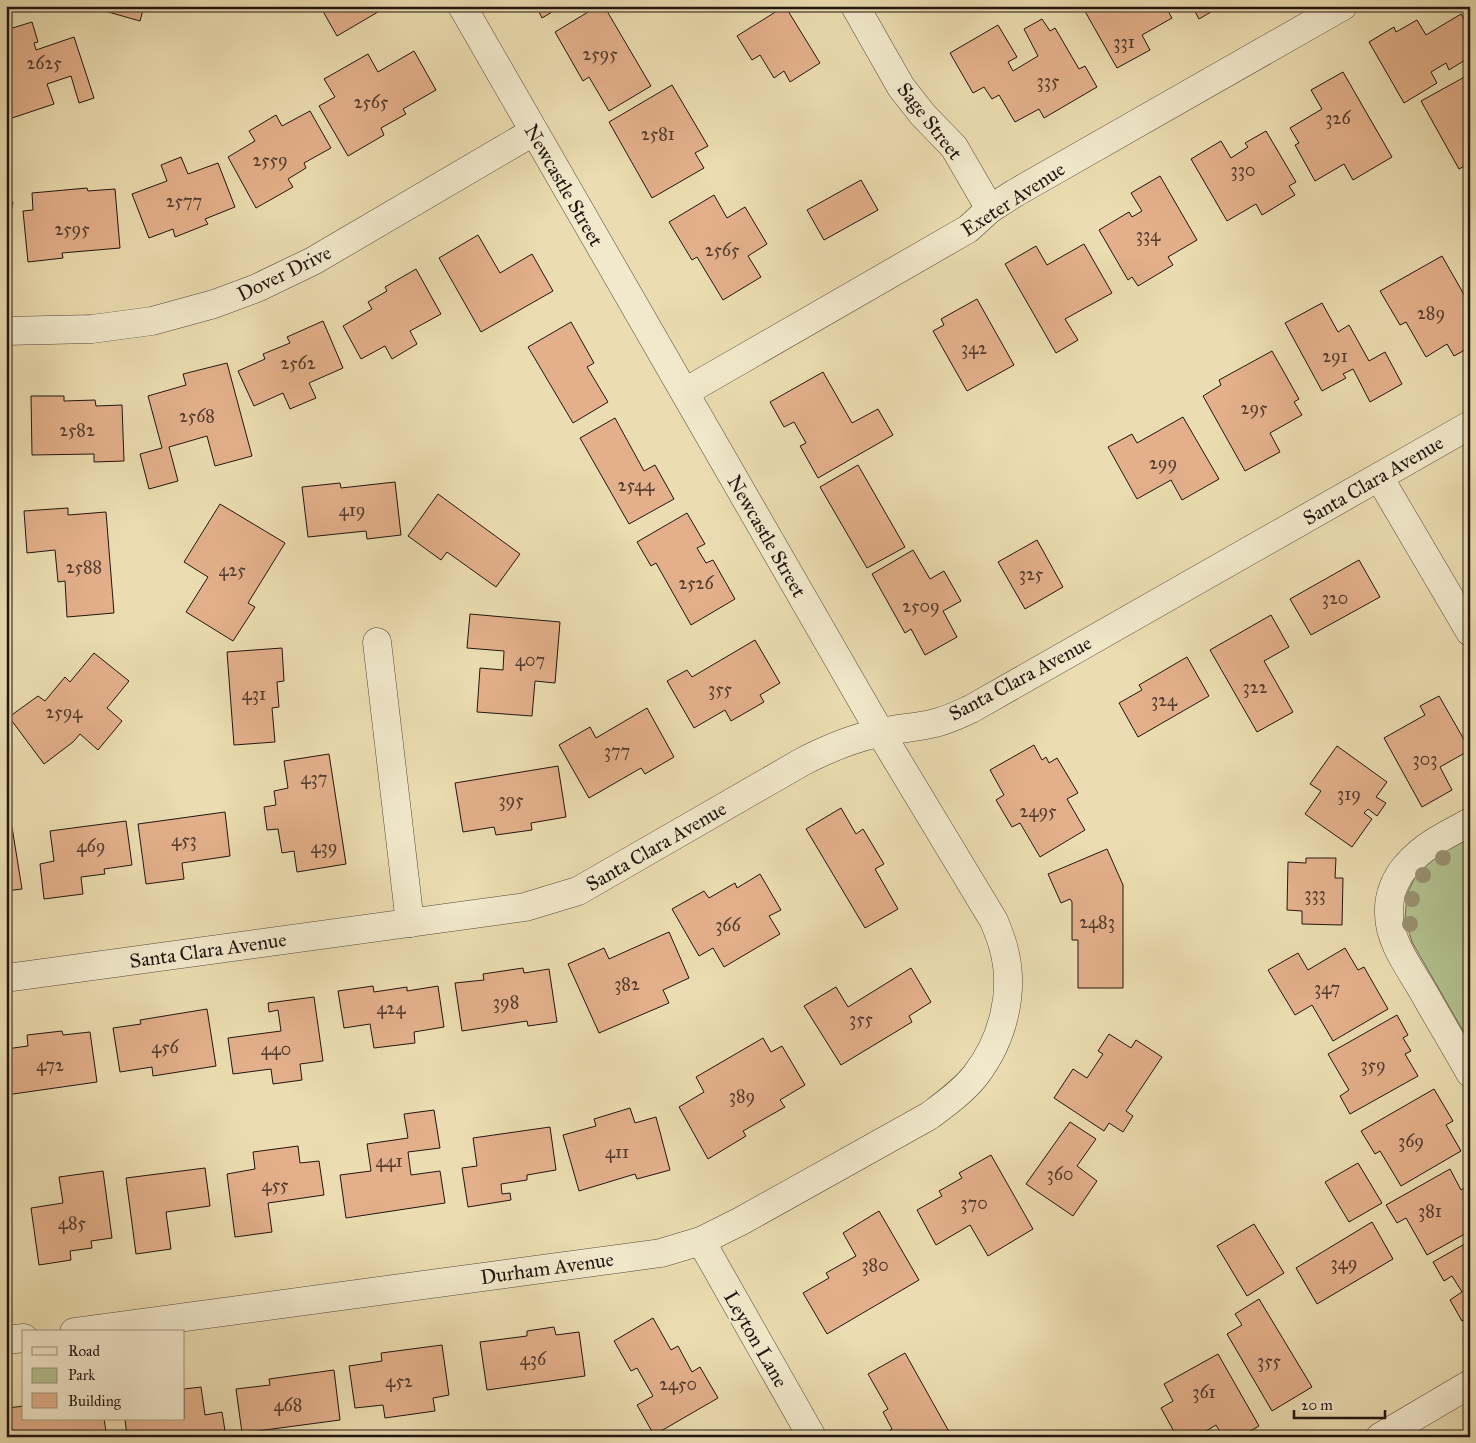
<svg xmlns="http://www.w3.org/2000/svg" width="1476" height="1443" font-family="'IM FELL Great Primer',serif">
<rect width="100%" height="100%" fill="#ebddb1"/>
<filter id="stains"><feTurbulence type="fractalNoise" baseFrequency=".004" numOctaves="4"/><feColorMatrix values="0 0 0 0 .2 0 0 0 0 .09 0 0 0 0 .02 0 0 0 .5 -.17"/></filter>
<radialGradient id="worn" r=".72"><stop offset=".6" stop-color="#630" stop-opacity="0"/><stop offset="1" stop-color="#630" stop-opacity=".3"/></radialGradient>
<polygon fill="#b2c28f" stroke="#6a6c50" points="1470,837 1470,1043 1412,942 1405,919 1407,894 1416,875 1432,859"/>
<g fill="#e3b08b" stroke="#211510">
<polygon points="87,6 144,6 140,21"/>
<polygon points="320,6 381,6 383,9 337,36"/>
<polygon points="536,6 562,6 542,18"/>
<polygon points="598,6 604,6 651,86 609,111 589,77 583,81 555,32"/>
<polygon points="785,6 820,63 790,82 784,71 774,78 760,55 752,60 737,36"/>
<polygon points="1082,6 1165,6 1172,18 1142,35 1150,50 1117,68"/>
<polygon points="1192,6 1221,6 1199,19"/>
<polygon points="1461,14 1470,29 1470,57 1449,70 1446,63 1431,72 1437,83 1404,103 1369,42 1394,27 1396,32 1417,20 1426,35"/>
<polygon points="1042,19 1050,31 1055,28 1079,69 1085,66 1097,87 1044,118 1039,109 1015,122 999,95 992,99 984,87 973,93 950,53 998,25 1017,57 1008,62 1013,71 1038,56 1024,29"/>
<polygon points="32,22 38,42 34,43 36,50 74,37 94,98 79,103 71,76 47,84 54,104 12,118 6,100 6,30"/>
<polygon points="414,51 436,90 403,109 406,114 381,128 384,135 348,156 319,106 335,97 324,79 368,54 378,72"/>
<polygon points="1343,72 1392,157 1353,180 1344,164 1315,181 1295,145 1299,143 1290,128 1322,109 1311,90"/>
<polygon points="1470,74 1470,163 1459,169 1421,101"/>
<polygon points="672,85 708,146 695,153 704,168 652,198 609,122"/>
<polygon points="310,111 331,148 304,163 306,168 288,179 293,187 256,208 228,157 255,141 249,131 276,115 282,126"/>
<polygon points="1266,131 1296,182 1289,186 1295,195 1262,215 1256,204 1227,221 1191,159 1221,141 1231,158 1248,147 1245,143"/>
<polygon points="181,157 188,174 218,163 235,207 205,219 208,224 175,237 173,229 149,238 132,194 167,181 161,165"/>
<polygon points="1160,176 1197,240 1168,257 1173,265 1138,286 1132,277 1128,280 1099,230 1129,212 1132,217 1142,211 1131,193"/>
<polygon points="861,180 878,210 824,240 807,210"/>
<polygon points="87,188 88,191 115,189 120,248 62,253 63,258 28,262 23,211 33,210 32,193"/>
<polygon points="714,195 727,218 745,207 767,244 748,256 761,277 723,300 697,257 692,260 669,222"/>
<polygon points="6,200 13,202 6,241"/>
<polygon points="478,235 500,273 532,254 553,291 481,332 439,258"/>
<polygon points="1084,244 1112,293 1065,319 1078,340 1056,353 1005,264 1036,246 1047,265"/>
<polygon points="1442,256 1470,305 1470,347 1454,356 1447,344 1426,357 1406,322 1400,325 1380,291"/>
<polygon points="416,269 441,314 410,331 417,344 392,359 385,346 361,359 343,326 372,309 368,302 387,291 385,287"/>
<polygon points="977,299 1014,365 967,391 933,331 944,325 941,319"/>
<polygon points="1322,303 1338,332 1349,325 1369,361 1385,352 1402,384 1370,402 1353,369 1343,374 1346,378 1322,391 1285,323"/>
<polygon points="323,321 343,368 309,383 316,398 290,409 283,393 254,406 238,371 265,359 263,354 290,343 287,337"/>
<polygon points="571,322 594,363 587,367 608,402 573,423 528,347"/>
<polygon points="1272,351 1299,399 1294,402 1302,415 1270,433 1280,452 1245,471 1203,396 1221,385 1219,380"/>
<polygon points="227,363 252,456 215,466 207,436 169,447 178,481 149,489 140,454 162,448 148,396 186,385 183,374"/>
<polygon points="823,372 852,423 878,409 893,435 818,478 800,446 806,443 794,422 784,427 770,402"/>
<polygon points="31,396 64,396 64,401 95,400 96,406 122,405 124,461 94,462 94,454 32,455"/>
<polygon points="1183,417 1219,479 1182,500 1171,480 1137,499 1108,447 1132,434 1137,443"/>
<polygon points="615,418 644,471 655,465 674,499 629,524 580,438"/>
<polygon points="858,465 905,547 867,568 820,487"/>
<polygon points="395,482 401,535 367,539 366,531 308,537 302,487 340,483 341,488"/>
<polygon points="438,494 520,554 496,587 447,552 441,560 408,536"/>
<polygon points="220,504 285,543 248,603 255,607 233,641 186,612 208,577 184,562"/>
<polygon points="68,508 68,515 106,512 114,613 67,617 65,581 58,582 55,550 27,553 24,511"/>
<polygon points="687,513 705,544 697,548 706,563 713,560 735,599 691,625 656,563 651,566 637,542"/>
<polygon points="1037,540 1063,587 1025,609 998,562"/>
<polygon points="913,550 930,579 944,571 961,601 943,611 957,637 925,655 911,629 905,633 872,574"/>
<polygon points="1359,560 1380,597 1311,635 1290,599"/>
<polygon points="470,614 560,622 555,683 535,681 532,716 477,712 480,668 503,670 504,651 467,648"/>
<polygon points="1271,615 1289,647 1264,661 1293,712 1257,732 1210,650"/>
<polygon points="755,640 780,683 760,695 764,702 731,721 725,710 694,728 667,681 687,670 692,677"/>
<polygon points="282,648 284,681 277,682 279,707 272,708 275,742 234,745 227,652"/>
<polygon points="94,653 129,681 107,708 122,721 98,750 80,734 73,742 44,764 9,717 38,696 45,701 65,677 70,682"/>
<polygon points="1187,657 1209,696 1138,737 1119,703 1142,690 1139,685"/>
<polygon points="1439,696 1470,750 1440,767 1452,790 1422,807 1384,738 1425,715 1420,706"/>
<polygon points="647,708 674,757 645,774 641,768 589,798 559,745 590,727 596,738"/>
<polygon points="1034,745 1042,760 1046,757 1049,763 1057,758 1078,793 1067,799 1085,830 1040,857 1020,823 1012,827 996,800 1004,795 990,770"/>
<polygon points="1337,746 1387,782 1376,797 1386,803 1377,816 1368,809 1364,813 1372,819 1352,847 1305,814 1321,791 1310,784"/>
<polygon points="329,754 346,864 297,872 294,851 282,853 278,829 267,830 264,807 276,805 274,791 288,788 284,761"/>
<polygon points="558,766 566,817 531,823 532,830 496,835 494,827 463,832 455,783"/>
<polygon points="841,808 856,834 863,829 884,864 875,869 898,909 865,928 806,829"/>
<polygon points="225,812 230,856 182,863 184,879 146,884 138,824"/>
<polygon points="126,821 132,865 104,869 105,874 81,877 83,894 44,899 40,864 54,861 50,831"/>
<polygon points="12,827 22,889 6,891 6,828"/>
<polygon points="1107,849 1123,885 1123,988 1078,988 1078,940 1072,940 1072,902 1070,899 1061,903 1048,874"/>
<polygon points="1306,858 1336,858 1335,878 1343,878 1342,925 1302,924 1302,911 1287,910 1288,862 1306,863"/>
<polygon points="760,874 781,910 769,916 780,934 724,967 713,948 699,956 672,909 704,891 709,898 735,883 737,888"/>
<polygon points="669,932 689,978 663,990 669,1003 599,1033 568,964 604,948 609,959"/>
<polygon points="1345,948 1358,970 1364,967 1388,1009 1333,1041 1312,1005 1295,1015 1268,970 1298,953 1308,970"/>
<polygon points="523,968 524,973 549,969 557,1022 528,1026 527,1021 462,1031 455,983 484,980 483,974"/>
<polygon points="911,968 931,1002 909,1016 912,1022 841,1065 804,1006 836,987 848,1007"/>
<polygon points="373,986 374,992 407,987 407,991 438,986 444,1027 414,1032 415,1043 374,1048 370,1024 344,1028 338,991"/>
<polygon points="314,997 323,1061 300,1064 302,1080 273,1084 271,1069 233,1074 228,1038 281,1031 278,1010 269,1012 268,1003"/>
<polygon points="207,1009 216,1066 153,1076 152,1067 120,1072 113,1028 141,1024 140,1020"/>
<polygon points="1397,1015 1408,1035 1403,1038 1411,1051 1405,1054 1418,1076 1350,1114 1340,1096 1349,1090 1328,1054"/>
<polygon points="62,1031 63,1035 90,1032 97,1082 6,1095 6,1049 28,1046 27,1035"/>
<polygon points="1109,1034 1131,1048 1136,1040 1162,1057 1126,1111 1133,1116 1123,1132 1109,1123 1104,1131 1054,1098 1073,1069 1087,1078 1103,1054 1098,1051"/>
<polygon points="763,1038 771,1052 782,1046 805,1085 780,1100 785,1107 743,1131 746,1136 708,1159 679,1107 704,1092 696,1077"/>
<polygon points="1434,1089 1453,1121 1446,1125 1461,1151 1401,1186 1380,1151 1375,1154 1361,1131"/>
<polygon points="630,1108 635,1123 656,1117 670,1170 637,1179 635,1174 579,1191 563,1135 596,1126 594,1119"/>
<polygon points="434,1110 440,1148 408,1152 411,1175 440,1171 445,1203 346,1218 340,1175 371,1171 367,1144 408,1138 404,1114"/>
<polygon points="1070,1122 1096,1139 1077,1166 1097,1181 1073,1216 1026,1184"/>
<polygon points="550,1127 556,1170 527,1175 527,1180 501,1184 502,1194 510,1193 511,1200 468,1207 462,1168 477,1166 473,1138"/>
<polygon points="298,1146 300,1163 319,1161 324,1195 268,1203 272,1232 235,1237 227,1174 255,1169 253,1152"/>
<polygon points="991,1155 1033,1229 988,1256 970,1225 936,1245 917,1210 942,1196 939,1191 962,1178 959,1173"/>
<polygon points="1358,1163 1382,1203 1349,1222 1325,1182"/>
<polygon points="205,1168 210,1206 166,1212 171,1249 136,1254 126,1178"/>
<polygon points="1450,1169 1461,1190 1470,1185 1470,1231 1427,1255 1406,1218 1397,1223 1386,1205"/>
<polygon points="103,1171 112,1238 91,1241 92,1248 70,1251 71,1260 39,1265 31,1208 63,1203 59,1177"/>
<polygon points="879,1211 919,1280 827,1334 803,1293 829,1278 826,1273 856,1256 843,1233"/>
<polygon points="1372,1222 1393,1259 1317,1304 1296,1268"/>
<polygon points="1254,1224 1284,1273 1247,1296 1217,1246"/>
<polygon points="1470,1241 1470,1317 1462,1321 1450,1300 1462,1292 1452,1276 1444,1281 1433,1262"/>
<polygon points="1259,1299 1312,1387 1272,1411 1227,1334 1242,1325 1235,1314"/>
<polygon points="653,1318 671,1350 678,1346 692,1372 700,1367 718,1398 654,1435 637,1405 653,1396 637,1368 631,1371 614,1341"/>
<polygon points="554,1327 556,1335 579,1332 585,1376 487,1390 480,1342 527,1336 527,1331"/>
<polygon points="442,1345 449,1395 433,1398 435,1411 385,1418 383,1405 355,1408 349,1366 382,1361 381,1353"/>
<polygon points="905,1353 952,1437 883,1437 882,1435 892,1429 883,1412 888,1409 868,1374"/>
<polygon points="1218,1354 1259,1426 1240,1437 1223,1437 1216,1425 1196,1437 1177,1437 1161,1408 1173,1401 1164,1384"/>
<polygon points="334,1370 340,1420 242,1433 236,1389 270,1385 269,1379"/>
<polygon points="201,1387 205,1415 222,1412 226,1437 127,1437 125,1419 184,1419 184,1389"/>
<polygon points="24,1406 24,1419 104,1419 107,1437 13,1437 8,1408"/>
</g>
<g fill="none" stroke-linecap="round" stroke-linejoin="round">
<g stroke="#544738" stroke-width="29">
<g id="street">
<polyline points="855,6 901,87 923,115 954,147 990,209"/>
<polyline points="6,331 92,329 152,321 214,304 257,288 313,261 533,132"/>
<polyline points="685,392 968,229 990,209 1015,193 1343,6"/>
<polyline points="1379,477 1470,632"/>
<polyline points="377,642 410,923"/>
<path d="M1470,822C1448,834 1424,845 1407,865C1395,878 1388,896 1389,914C1389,942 1411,970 1424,993C1439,1020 1455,1046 1470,1073"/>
<path d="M6,978L525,907L578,891L802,762C827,749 850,739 878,733C897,728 916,728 935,723C948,720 960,714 971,709L1470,425"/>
<polyline points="701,1241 812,1437"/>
<path d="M74,1332L661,1253L701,1241L741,1221L929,1116C945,1104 962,1092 975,1076C1003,1040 1016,991 1003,946C1001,938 997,929 994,921L880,732L462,6"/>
<polyline points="6,1340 24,1338"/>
<polyline points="1380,1437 1470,1384"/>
</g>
</g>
<use href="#street" stroke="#f2e9cc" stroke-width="28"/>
</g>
<g fill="#989171">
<circle cx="1443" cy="858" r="8"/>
<circle cx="1423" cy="875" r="8"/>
<circle cx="1412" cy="899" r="8"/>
<circle cx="1410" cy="924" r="8"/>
</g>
<g text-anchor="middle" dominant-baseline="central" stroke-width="5" stroke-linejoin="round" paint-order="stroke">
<g font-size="18" fill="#523c2f">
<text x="1124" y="42">331</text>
<text x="600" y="54">2595</text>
<text x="44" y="63">2625</text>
<text x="1048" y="81">335</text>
<text x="371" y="102">2565</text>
<text x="1338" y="118">326</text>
<text x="658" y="134">2581</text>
<text x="270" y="160">2559</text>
<text x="1243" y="170">330</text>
<text x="184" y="201">2577</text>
<text x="72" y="229">2595</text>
<text x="1148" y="235">334</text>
<text x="722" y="250">2565</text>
<text x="1431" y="313">289</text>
<text x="974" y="348">342</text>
<text x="1335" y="356">291</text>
<text x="298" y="363">2562</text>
<text x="1254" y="408">295</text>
<text x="197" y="416">2568</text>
<text x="77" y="430">2582</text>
<text x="1163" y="463">299</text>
<text x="636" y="485">2544</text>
<text x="352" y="510">419</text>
<text x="84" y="567">2588</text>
<text x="232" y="570">425</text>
<text x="1031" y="574">325</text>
<text x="696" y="583">2526</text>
<text x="1335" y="598">320</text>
<text x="921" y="606">2509</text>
<text x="530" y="660">407</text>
<text x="1255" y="687">322</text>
<text x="720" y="689">355</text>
<text x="254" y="694">431</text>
<text x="1164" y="700">324</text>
<text x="64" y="712">2594</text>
<text x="617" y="751">377</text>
<text x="1425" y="759">303</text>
<text x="314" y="778">437</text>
<text x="1349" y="794">319</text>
<text x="511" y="800">395</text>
<text x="1038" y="811">2495</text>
<text x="184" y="840">453</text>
<text x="91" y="846">469</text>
<text x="324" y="847">439</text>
<text x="1315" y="894">333</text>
<text x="1097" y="922">2483</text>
<text x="728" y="925">366</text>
<text x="627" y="984">382</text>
<text x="1327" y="988">347</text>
<text x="506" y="1002">398</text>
<text x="391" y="1008">424</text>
<text x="861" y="1019">355</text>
<text x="165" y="1047">456</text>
<text x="276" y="1049">440</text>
<text x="50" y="1065">472</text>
<text x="1373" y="1065">359</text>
<text x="742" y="1096">389</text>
<text x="1411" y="1141">369</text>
<text x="617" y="1152">411</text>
<text x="389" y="1161">441</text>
<text x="1060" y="1174">360</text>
<text x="275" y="1185">455</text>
<text x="974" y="1203">370</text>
<text x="1430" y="1211">381</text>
<text x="72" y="1223">485</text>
<text x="1344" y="1263">349</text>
<text x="875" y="1265">380</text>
<text x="533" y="1359">436</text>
<text x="1269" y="1361">355</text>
<text x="399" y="1381">452</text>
<text x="678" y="1384">2450</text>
<text x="1204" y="1392">361</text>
<text x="288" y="1405">468</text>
</g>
<g font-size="20" fill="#211510" stroke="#f2e9cc">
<text transform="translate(930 121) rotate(52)">Sage Street</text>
<text transform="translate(564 185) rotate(60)">Newcastle Street</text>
<text transform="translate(1013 199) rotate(-33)">Exeter Avenue</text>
<text transform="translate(284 273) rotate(-26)">Dover Drive</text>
<text transform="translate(1373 480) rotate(-30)">Santa Clara Avenue</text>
<text transform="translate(767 536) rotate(60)">Newcastle Street</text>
<text transform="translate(1020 678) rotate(-28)">Santa Clara Avenue</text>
<text transform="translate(656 846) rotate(-30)">Santa Clara Avenue</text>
<text transform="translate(208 950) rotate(-8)">Santa Clara Avenue</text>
<text transform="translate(547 1268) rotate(-8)">Durham Avenue</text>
<text transform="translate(756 1339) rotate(60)">Leyton Lane</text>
</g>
</g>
<rect width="1476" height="1443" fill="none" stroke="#ebddb1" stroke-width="25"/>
<rect x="8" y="8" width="1461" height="1428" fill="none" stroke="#211510" stroke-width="2.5"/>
<rect x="12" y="12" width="1451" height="1418" fill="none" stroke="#211510"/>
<rect x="22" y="1330" width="162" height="90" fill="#f2e9cc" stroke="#9e9481"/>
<rect x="32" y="1347" width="25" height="8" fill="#f2e9cc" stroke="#9e9481"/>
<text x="68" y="1356" font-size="15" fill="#211510">Road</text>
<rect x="32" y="1368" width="25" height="15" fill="#b2c28f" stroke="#9e9481"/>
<text x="68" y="1380" font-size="15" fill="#211510">Park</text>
<rect x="32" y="1393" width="25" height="15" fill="#e3b08b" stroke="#9e9481"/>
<text x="68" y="1406" font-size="15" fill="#211510">Building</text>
<path d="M1294 1410v8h91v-8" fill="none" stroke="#211510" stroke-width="2.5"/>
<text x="1301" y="1410" font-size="15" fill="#211510" stroke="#f2e9cc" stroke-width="4" paint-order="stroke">20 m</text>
<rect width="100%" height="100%" filter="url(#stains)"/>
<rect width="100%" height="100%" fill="url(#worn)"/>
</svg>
